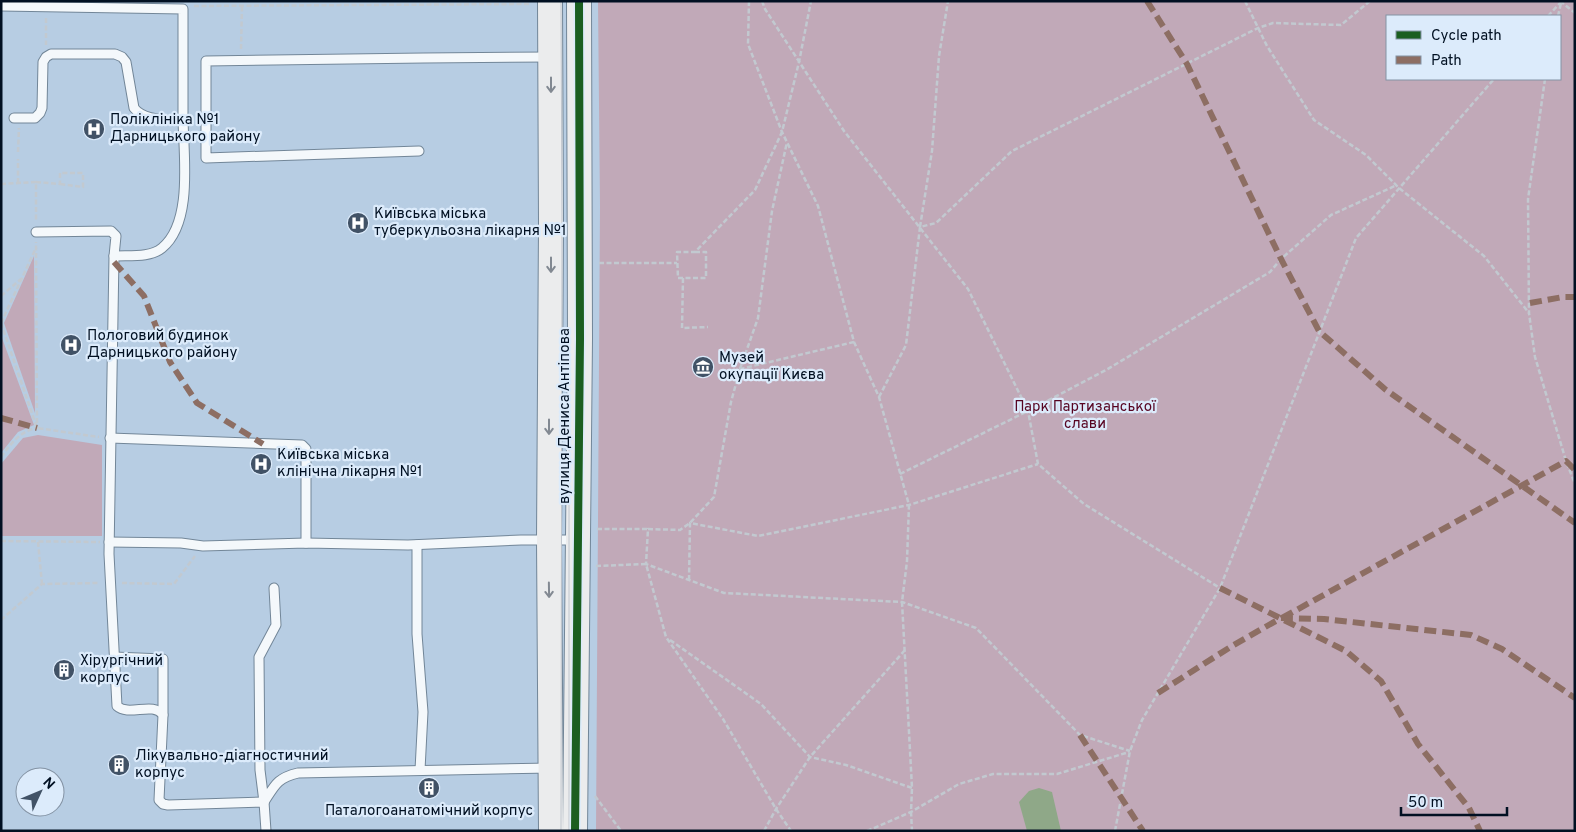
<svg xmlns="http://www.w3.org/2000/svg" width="1576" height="832" font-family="Overpass,sans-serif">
<rect width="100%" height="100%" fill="#b7cde3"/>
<g fill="#c1a9b8" fill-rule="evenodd">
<path d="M598,1H1575V831H596L600,207ZM1387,16H1560V79H1387Z"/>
<polygon points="34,256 35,413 4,323"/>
<polygon points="2,338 34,425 18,432 1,453"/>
<polygon points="38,435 102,445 102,536 1,536 1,464 23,438"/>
</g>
<polygon fill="#8fa888" points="1039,788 1052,792 1061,831 1027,831 1019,802 1029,791"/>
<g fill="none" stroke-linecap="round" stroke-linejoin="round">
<g stroke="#728698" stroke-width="11">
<g id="lane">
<path d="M1,6L183,9C183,44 183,80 183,116C183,152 194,222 162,248C150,258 129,255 114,256"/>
<path d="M14,118H35L40,113L42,108L43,62L46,57L51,54H115L122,57L126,62L134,108C144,121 167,119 183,121"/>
<polyline points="419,151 206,158 206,61 424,58 550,57"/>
<path d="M36,232L111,231L116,236L114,256L109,554L117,706C129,717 153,701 163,715L159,800L163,804L168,805L264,802L266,831"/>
<polyline points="110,438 302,445 306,449 306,543"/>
<polyline points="109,542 181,543 203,546 306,543 408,545 521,540 577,540"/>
<polyline points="417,545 417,634 423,712 420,770"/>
<polyline points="114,657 163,659 163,715"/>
<path d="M264,802C275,785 277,778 298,773L551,768"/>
<polyline points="264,802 260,770 259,657 276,625 274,588"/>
</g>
</g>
<g stroke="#728698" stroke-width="26">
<g id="secondary">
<polyline points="550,1 551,225 549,540 551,831"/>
<polyline points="575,831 580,339 579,1"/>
</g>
</g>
<g stroke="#c2c9d0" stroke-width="2.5" stroke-dasharray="5 2.5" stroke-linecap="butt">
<polyline points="749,1 748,44 782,132 818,206 854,342 879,397 909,505 907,561 902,602 912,788 911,812 912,831"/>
<polyline points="762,1 765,9 844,131 968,289 1028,411 1038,464 1084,504 1220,588"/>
<polyline points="1245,1 1267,46 1314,120 1366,155 1399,188 1484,256 1529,313"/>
<polyline points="1560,1 1575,13"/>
<polyline points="194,6 531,4"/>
<polyline points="1548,16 1561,2"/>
<polyline points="1558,16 1561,3"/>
<polyline points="46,18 46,45"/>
<polyline points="241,49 242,6"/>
<polyline points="1545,79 1528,199 1529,313 1535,357 1566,461 1575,484"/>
<polyline points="18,152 19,128"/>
<polyline points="36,182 60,184 60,173 83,173 83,187 60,184"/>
<polyline points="18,183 18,159"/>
<polyline points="1,184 36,182 36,221"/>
<polyline points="920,227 932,151 939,56 948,1"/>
<polyline points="695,252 706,252 706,278 678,278 677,252 695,252 755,190 782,132 799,62 811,1"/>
<polyline points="599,263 677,263"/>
<polyline points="683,278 682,328 708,327"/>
<polyline points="1,296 21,279"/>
<polyline points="1,323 37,428 99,437"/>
<polyline points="1,323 35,250"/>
<polyline points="854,342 740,369 731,402 714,497 690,523 680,530 648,529 646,564 724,593 902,602 976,628 1080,735 1130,751"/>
<polyline points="740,369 758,318 772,211 787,142"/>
<polyline points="879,397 906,345 920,227 936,223 1012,151 1258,28 1273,23 1341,25 1370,1"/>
<path d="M1,457C11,444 20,431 37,428L36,242"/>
<polyline points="900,474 1028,411 1106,370 1270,272 1281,259 1331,215 1397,185"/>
<polyline points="597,529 648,529"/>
<polyline points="1,541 100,542"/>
<polyline points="38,542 42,584"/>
<polyline points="596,566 646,564 666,637 723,719 776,809 791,831"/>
<polyline points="689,580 690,523 758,536 909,505 1038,464"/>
<polyline points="122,583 174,584 195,556"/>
<polyline points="1,620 42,584 99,583"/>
<polyline points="670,640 761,704 810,757 846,765 912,788"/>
<polyline points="595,796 621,831"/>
<polyline points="764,831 776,809 810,757 905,650"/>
<polyline points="867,831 911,812 959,784 993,774 1057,774 1129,752"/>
<polyline points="1115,831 1130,751 1142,720 1220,588 1356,238 1494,79"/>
</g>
<use href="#lane" stroke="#f4f8fb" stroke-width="9"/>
<use href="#secondary" stroke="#ebeced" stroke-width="24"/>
<g stroke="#c0c6ce" stroke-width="1">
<polyline points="561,1 562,225 561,831"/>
<polyline points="569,421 569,831"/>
</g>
<g stroke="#8d6e63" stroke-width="6" stroke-dasharray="12 6" stroke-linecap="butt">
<polyline points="1147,1 1187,64 1281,259 1319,331 1386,390 1575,523"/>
<polyline points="114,262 144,296 170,362 197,403 263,444"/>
<polyline points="1530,303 1563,297 1575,297"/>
<polyline points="1,418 37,428"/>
<polyline points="1220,588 1346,651 1381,681 1418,744 1469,808 1480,831"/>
<polyline points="1282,618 1566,461 1575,470"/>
<polyline points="1158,693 1232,646 1281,618 1324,619 1471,635 1502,649 1575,698"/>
<polyline points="1080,735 1143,831"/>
</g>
<g stroke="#dcebfb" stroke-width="11">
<polyline id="cycleway" points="575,831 580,339 579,1"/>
</g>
<use href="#cycleway" stroke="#1b5e20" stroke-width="8"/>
</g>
<defs><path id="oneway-shaft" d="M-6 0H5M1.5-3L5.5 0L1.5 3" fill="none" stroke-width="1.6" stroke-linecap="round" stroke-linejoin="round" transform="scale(1.25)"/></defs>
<g stroke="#828992">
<use href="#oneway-shaft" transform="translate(551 85) rotate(90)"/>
<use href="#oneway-shaft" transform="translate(551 265) rotate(90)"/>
<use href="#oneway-shaft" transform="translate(549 427) rotate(90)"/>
<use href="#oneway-shaft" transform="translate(549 590) rotate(89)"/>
</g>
<defs>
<g id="hospital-disc" transform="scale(1.125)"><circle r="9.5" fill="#415266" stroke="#dcebfb"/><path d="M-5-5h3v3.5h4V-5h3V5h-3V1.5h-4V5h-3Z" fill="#fff"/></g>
<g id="museum-disc" transform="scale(1.125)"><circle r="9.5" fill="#415266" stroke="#dcebfb"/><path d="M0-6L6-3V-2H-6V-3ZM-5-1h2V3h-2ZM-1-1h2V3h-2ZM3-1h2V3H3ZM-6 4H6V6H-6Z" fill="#fff"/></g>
<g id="building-disc" transform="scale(1.125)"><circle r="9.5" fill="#415266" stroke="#dcebfb"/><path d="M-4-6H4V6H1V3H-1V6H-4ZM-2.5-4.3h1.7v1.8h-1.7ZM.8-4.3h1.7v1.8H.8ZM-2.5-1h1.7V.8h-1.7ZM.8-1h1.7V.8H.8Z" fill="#fff"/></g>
</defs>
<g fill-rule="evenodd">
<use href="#hospital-disc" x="94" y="129"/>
<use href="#hospital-disc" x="358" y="223"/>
<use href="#hospital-disc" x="71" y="345"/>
<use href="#museum-disc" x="703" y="367"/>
<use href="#hospital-disc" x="261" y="464"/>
<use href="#building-disc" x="64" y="670"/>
<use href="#building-disc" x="119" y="765"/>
<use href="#building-disc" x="429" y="788"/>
</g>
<g text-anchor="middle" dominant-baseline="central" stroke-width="4.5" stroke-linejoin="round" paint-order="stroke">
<g font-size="15" fill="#011022" stroke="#dcebfb" text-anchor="start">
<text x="110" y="120">Поліклініка №1<tspan x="110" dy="17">Дарницького району</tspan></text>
<text x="374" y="214">Київська міська<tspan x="374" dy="17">туберкульозна лікарня №1</tspan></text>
<text x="87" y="336">Пологовий будинок<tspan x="87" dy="17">Дарницького району</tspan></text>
<text x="719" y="358">Музей<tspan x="719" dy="17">окупації Києва</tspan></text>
<text x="277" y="455">Київська міська<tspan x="277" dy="17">клінічна лікарня №1</tspan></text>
<text x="80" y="661">Хірургічний<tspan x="80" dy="17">корпус</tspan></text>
<text x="135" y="756">Лікувально-діагностичний<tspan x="135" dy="17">корпус</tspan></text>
<text x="429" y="811" text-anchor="middle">Паталогоанатомічний корпус</text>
</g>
<g font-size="15" fill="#570421" stroke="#dcebfb">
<text x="1085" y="407">Парк Партизанської<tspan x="1085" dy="17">слави</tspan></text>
</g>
<g font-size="15" fill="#011022" stroke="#dcebfb">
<text transform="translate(565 416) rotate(-90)">вулиця Дениса Антіпова</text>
</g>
</g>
<rect width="1576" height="832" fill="none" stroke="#011022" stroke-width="5"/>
<rect x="1386" y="15" width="175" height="65" fill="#dcebfb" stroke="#8493a4"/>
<rect x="1396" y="31" width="25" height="8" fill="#1b5e20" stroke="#8493a4"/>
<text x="1431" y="40" font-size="15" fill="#011022">Cycle path</text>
<rect x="1396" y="56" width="25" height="8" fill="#8d6e63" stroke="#8493a4"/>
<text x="1431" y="65" font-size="15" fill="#011022">Path</text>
<g transform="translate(40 792) rotate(46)"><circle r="24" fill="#dcebfb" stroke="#8493a4"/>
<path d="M0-4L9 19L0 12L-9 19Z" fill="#415266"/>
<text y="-8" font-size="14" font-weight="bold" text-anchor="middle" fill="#011022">N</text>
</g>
<path d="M1401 807v8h106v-8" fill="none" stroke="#011022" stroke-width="2.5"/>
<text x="1408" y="807" font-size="15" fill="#011022" stroke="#dcebfb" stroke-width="4" paint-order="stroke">50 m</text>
</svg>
